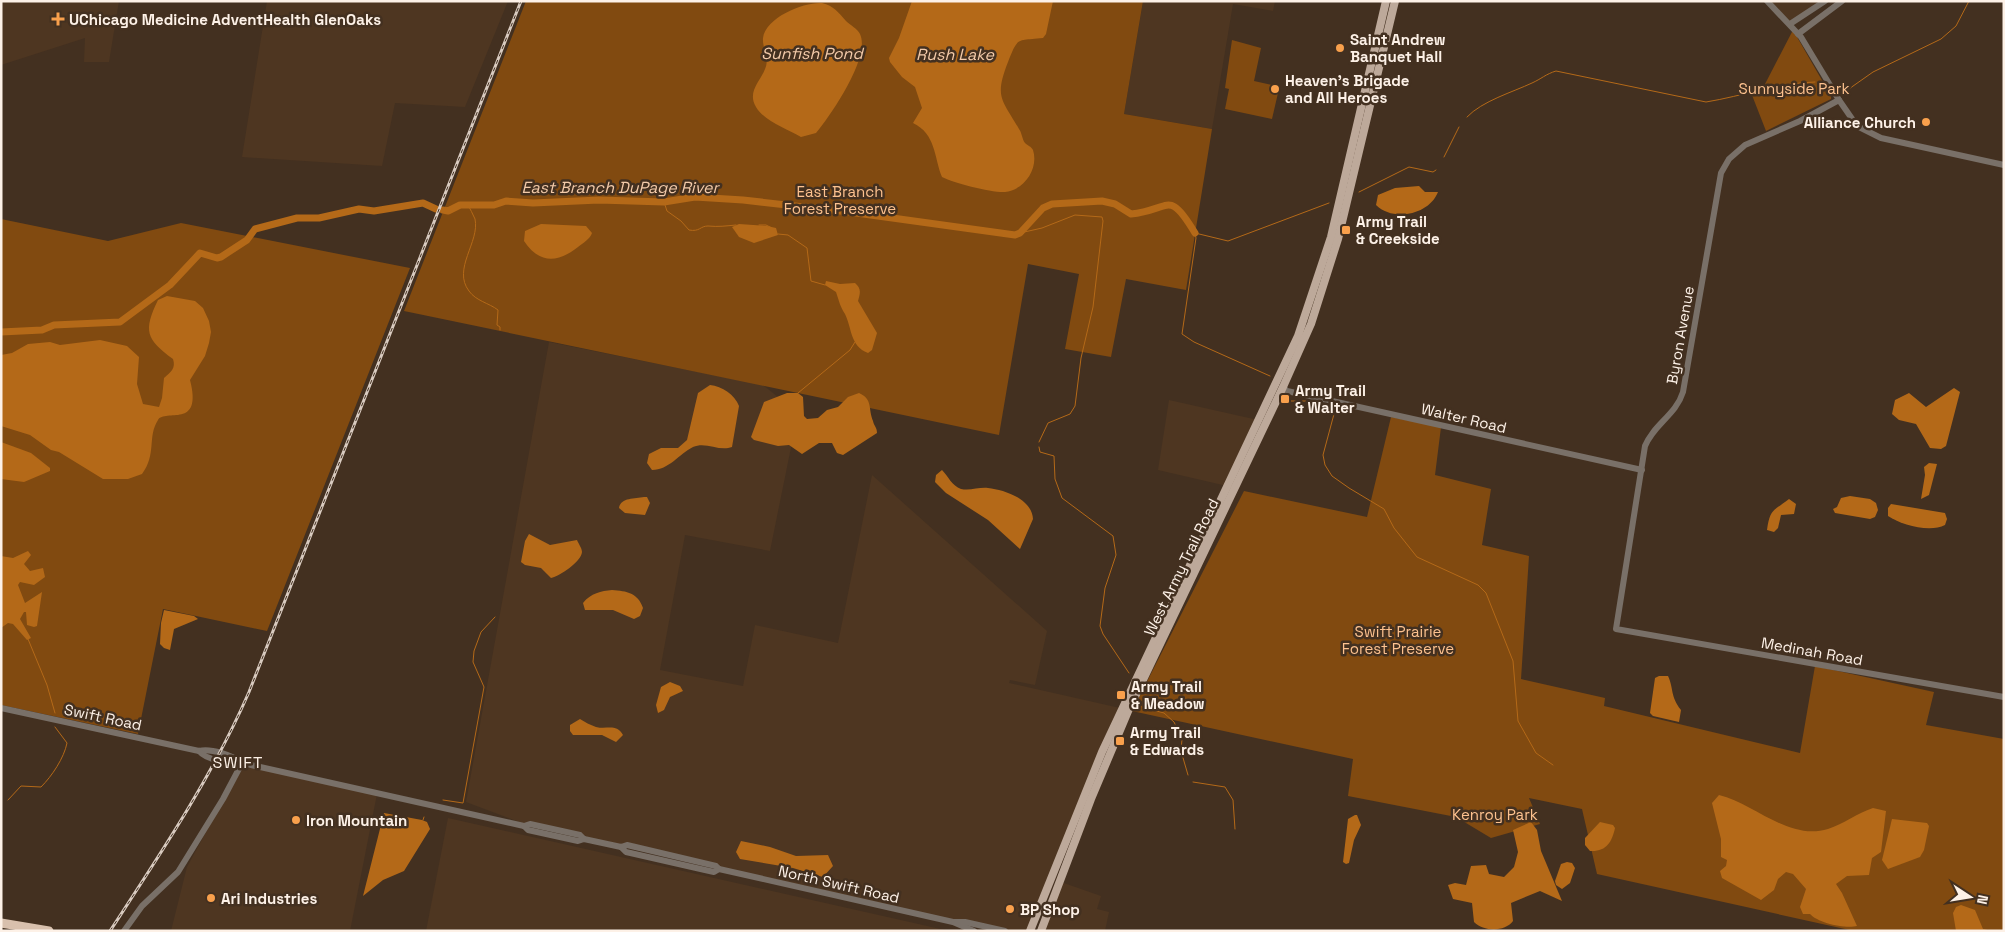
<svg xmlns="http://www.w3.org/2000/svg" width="2005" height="932" font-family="'Space Grotesk',sans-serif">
<rect width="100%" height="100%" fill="#433020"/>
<g fill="#4e3621">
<polygon points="1,1 119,1 109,62 84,62 85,38 1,65"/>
<polygon points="267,1 508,1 465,107 395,103 382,166 242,157"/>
<polygon points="1143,1 1275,1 1273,11 1233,4 1212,129 1124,114"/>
<polygon points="1769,1 1819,1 1821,3 1790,23"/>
<polygon points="549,342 763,385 798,413 770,551 685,535 660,670 743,686 755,625 838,643 872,475 1047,631 1035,685 1010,680 1009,683 1120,708 1028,931 996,931 522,823 466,802"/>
<polygon points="1169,400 1258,420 1227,486 1158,470"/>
<polygon points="243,764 377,794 350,931 171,931 187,867"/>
<polygon points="448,818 914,923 949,931 426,931"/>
<polygon points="1061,882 1101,896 1097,909 1109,912 1105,931 1042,931"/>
</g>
<g fill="#814a10">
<polygon points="526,1 1143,1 1124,114 1212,129 1186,290 1126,279 1111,357 1065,349 1079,274 1028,264 999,435 404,311"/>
<polygon points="1793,30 1831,96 1831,99 1766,131 1750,90 1764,86"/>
<polygon points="1232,40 1261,48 1254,81 1272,85 1271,91 1278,93 1272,119 1225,109 1229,89 1225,88"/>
<polygon points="1,219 108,241 181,223 410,268 267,631 163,609 138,734 1,705"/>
<polygon points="1391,417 1441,427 1435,475 1491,489 1482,545 1529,556 1521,679 1605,698 1604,706 1800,753 1815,666 1934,692 1926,725 2004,739 2004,931 1854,931 1597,874 1582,809 1529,798 1540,824 1491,838 1456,817 1348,796 1353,759 1132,711 1244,491 1367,517"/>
</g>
<g fill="#b46918">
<path d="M912,1H1053L1046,34L1043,38C1017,41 1018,36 1008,62C994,98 1002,99 1019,129C1022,133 1022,139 1025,143C1028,146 1031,146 1033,150C1039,169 1024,190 1005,192C993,193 953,183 942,177C934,157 936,134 913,123L922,108L915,87L902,77L890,62L889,58L899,38Z"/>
<path d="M822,3C834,6 838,12 846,21C850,25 858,29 860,34C871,57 831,115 816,133L801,137C787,129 764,121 756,107C747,92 760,82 765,69C770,59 762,48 763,38C766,17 804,2 822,3Z"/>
<path d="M1419,186L1425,192H1438C1429,215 1393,222 1376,205L1378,195L1395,188Z"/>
<path d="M541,224L586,226L592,233C590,239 583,243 578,247C558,263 539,264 524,241L525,231Z"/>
<polygon points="739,224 767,226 776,228 778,235 754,243 739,237 732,227"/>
<path d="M826,281L840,284L855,283C862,289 860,294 858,301L877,333L872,350L868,353C850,346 852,328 845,314C840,306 839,301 836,292L825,285Z"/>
<path d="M167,296L195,301L203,308L209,321L211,332L209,343L205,356L190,380C203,430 165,408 158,420C147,437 157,454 142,474L128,479H103L59,452L51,450L30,435L1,426V355L12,353L28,344L50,342L60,345L100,340L127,346L139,357L137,384L143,404L159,407L162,398L164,378C171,372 176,368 173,359C146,339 143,331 158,300Z"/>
<path d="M710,385C722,386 735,395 739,406L732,447C719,452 706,441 693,447C679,454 669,470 652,470L647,463L649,454L661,448H678L687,440L698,393Z"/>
<polygon points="1954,388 1960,392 1946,446 1941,449 1930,448 1916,424 1899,420 1892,414 1895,400 1909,393 1926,407"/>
<path d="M787,393H798L803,397L804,416L807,419L818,418L827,410L838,407L848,397L859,393C873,399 868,409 873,421C874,426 877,427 877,433L843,455L837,453L832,443H819L802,454L789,445L778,446L754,440L751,437L764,402Z"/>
<polygon points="1,442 31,453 50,468 50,471 24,482 1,479"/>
<polygon points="1929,463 1937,464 1929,495 1921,499 1925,475 1924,467"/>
<path d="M942,470C948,476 952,486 961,489C970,491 979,487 988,488C1005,490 1032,499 1033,519L1020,549L988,520L946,493L935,482L936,475Z"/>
<polygon points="1850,496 1870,499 1876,503 1878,510 1875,517 1870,519 1835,513 1833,509 1837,507 1841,498"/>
<path d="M644,497H647L650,503L645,515L625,513L619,508C621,497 635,499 644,497Z"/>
<path d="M1789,499L1796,504L1794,514L1781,515L1778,528L1774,532L1767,530C1770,508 1774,511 1789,499Z"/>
<path d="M1891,504L1945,513L1947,519L1945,525C1930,533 1901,525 1888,516V508Z"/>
<path d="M529,534L550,545L577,540C578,543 582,548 582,552C581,562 560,576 551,578L541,568L525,565L521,562L525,541Z"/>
<polygon points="28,551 31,555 24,564 30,571 43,568 45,577 34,585 20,582 18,585 25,603 42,592 37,626 34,627 27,625 26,612 24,612 20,619 31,638 27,640 13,624 8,623 1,628 1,556 13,558"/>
<path d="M612,590C627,591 638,593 643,608L640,616L634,619L613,610H585L583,603C591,593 601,591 612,590Z"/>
<polygon points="164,610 194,616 198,619 174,629 170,650 164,648 160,644 161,623"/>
<path d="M1659,676H1668C1674,689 1670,696 1681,710L1679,722L1653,716L1650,713L1655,678Z"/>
<polygon points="670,682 680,686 683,691 670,697 664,710 658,713 656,705 661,687"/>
<path d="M580,719C585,722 590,725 596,727C607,730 616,723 623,735L616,742L602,735H573L570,731V725Z"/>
<path d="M1719,795C1755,804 1789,841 1828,829C1844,824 1857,813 1873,808L1886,811L1881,852L1872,858L1869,875L1847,876L1836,884L1842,893L1857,926C1845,929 1818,923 1810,914H1803L1800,907L1806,889L1793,874L1786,872L1778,879L1774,890L1761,900L1722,878L1720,871L1726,866L1727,860L1721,857V839L1712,803Z"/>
<polygon points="384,813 422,820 427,822 430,829 404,871 383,880 363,896"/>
<polygon points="1355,815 1357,815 1361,825 1354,840 1349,863 1346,864 1343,862 1348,819"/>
<polygon points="1892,819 1927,823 1929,826 1924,850 1920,857 1888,869 1882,860"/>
<path d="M1531,822L1537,830L1541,851L1562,901L1540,891L1511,903L1513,921C1505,932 1484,932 1474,922L1472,903L1453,899L1448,885L1455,883L1466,885L1471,866L1486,865L1489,874L1504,877L1514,867L1518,852L1513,830Z"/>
<path d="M1600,822L1613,825L1615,828C1612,842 1606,852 1590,851L1585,845V838Z"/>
<polygon points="741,841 770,847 796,856 828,855 833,866 823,877 793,868 740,859 736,852"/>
<polygon points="1567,862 1572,863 1575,868 1570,883 1562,889 1556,885 1555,881 1561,864"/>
<polygon points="1961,905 1975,910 1983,929 1992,931 1956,931 1953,913 1956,907"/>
</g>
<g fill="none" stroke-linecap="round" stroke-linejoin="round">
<g stroke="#b46918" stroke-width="1">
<polyline points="1846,91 1873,72 1941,39 1956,26 1969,1"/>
<path d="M1467,117C1482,101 1513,92 1532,83C1541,79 1546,74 1556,71L1706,102C1743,96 1777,83 1815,82"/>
<polyline points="1444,157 1459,127"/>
<polyline points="1359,192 1409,167 1433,172 1436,170"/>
<path d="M664,202L667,211L681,221L689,230C700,232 700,226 708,226C718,227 726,226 736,225"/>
<path d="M468,205C470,209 473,214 475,219C480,242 452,269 469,291C476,301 489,303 498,310L497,325L500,327V330"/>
<polyline points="759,225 766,225 772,228"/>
<polyline points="1020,233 1042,228 1075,215 1102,217 1103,221 1093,307 1081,358 1075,406 1070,414 1048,423 1039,442"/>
<polyline points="778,234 788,235 807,248 811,281 825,285"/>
<polyline points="1270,376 1194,342 1182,334 1196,238 1195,233 1228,241 1329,203"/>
<polyline points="798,393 850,350 855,342"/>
<polyline points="1287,399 1290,401 1311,401 1334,406 1334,414 1323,455 1325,465 1332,476 1349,488 1384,509 1394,528 1417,557 1478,585 1486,593 1513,661 1518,721 1536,753 1553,765"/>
<polyline points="1039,447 1040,452 1054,456 1055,479 1062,498 1113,536 1116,555 1105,588 1100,626 1103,634 1129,673"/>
<polyline points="28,639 47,685 55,713"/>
<polyline points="1142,707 1164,713 1174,722 1182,739 1181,751 1188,775"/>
<polyline points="1193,782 1225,787 1233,800 1235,829"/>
<path d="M8,800L21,786L41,787C52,776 64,758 67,743L55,727"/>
<polyline points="443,800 463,803 484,687 473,662 474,651 481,632 495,617"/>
<polyline points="423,820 424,817"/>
</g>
<g stroke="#b46918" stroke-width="7">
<path d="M443,210L448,211L460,205H494L506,201L533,203L599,200L664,202L695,197L743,200L849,212L1015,235L1020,233L1043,208L1052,204L1102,201L1115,204L1131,214C1171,210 1168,188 1195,233"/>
<polyline points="1,332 42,330 54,325 120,322 170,285 200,253 217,258 221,257 247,240 255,229 297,218 319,218 359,209 374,211 423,203 436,209"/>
</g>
<g stroke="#797068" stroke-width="6">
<polyline points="1767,1 1801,37 1839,100 1857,126 1881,138 2004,165"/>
<polyline points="1790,24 1825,1"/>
<polyline points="1798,34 1842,1"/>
<path d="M1839,100L1800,121L1745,145L1729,159L1721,173L1683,392C1676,415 1654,424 1645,446L1616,629L2004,697"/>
<polyline points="1283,387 1287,391 1642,470"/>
<path d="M1,708L199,751C211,748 232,755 242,763"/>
<path d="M199,751C207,761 230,763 242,763L524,826L528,830L578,841L584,839L621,847L627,845L716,866L719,869L953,922L974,931"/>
<polyline points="524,826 530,824 580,835 584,839"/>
<polyline points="621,847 626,852 705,870 714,872 719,869"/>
<polyline points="954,922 965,922 1005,931"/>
<polyline points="124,931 142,906 178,872 223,799 242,763"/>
</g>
<g stroke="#bda99a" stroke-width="8">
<polyline points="1030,931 1102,752 1298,336 1331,237 1386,1"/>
<polyline points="1041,931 1091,799 1129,709 1283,387 1311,324 1338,239 1395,1"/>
</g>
<polyline stroke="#d8c0ad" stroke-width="9" points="1,923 49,931"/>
<g stroke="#d9cbc0" stroke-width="3">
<path id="rail" d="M110,931C161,853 212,777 249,692L521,1"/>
</g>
<use href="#rail" stroke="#433020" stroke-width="1" stroke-dasharray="4" stroke-linecap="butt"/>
</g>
<g fill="#f9a04c" stroke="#433020" stroke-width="2">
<path d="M55.5 11.5h5v5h5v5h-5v5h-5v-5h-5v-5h5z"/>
<circle cx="1340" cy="48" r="5"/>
<circle cx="1275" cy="89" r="5"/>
<circle cx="1926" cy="122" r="5"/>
<rect x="1341" y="225" width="10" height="10" rx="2.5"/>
<rect x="1280" y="394" width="10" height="10" rx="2.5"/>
<rect x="1116" y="690" width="10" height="10" rx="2.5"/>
<rect x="1115" y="736" width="10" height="10" rx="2.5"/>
<circle cx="296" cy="820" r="5"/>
<circle cx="211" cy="898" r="5"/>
<circle cx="1010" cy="909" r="5"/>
</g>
<g text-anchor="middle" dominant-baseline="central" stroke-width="5" stroke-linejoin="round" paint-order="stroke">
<g font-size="15" font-weight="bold" fill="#fdf1e7" stroke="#433020" text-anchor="start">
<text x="69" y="19">UChicago Medicine AdventHealth GlenOaks</text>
<text x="1350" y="39">Saint Andrew<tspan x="1350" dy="17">Banquet Hall</tspan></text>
<text x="1285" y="80">Heaven’s Brigade<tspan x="1285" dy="17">and All Heroes</tspan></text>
<text x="1916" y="122" text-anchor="end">Alliance Church</text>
<text x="1356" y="221">Army Trail<tspan x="1356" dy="17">&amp; Creekside</tspan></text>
<text x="1295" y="390">Army Trail<tspan x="1295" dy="17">&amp; Walter</tspan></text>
<text x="1131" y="686">Army Trail<tspan x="1131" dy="17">&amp; Meadow</tspan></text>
<text x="1130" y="732">Army Trail<tspan x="1130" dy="17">&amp; Edwards</tspan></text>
<text x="306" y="820">Iron Mountain</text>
<text x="221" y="898">Ari Industries</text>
<text x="1020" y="909">BP Shop</text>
</g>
<g font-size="15" fill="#fec28f" stroke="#433020">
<text x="1794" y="88">Sunnyside Park</text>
<text x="840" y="191">East Branch<tspan x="840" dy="17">Forest Preserve</tspan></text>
<text x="1398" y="631">Swift Prairie<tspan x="1398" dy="17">Forest Preserve</tspan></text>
<text x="1495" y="814">Kenroy Park</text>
</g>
<g font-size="15" fill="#fdf1e7" stroke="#433020">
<text transform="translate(1680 335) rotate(-80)">Byron Avenue</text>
<text transform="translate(1464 418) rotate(13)">Walter Road</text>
<text transform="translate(1181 567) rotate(-64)">West Army Trail Road</text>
<text transform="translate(1812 651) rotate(10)">Medinah Road</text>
<text transform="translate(103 717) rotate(12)">Swift Road</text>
<text transform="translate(839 884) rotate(13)">North Swift Road</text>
</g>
<g font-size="16" font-style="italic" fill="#f3caa9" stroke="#433020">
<text x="812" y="53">Sunfish Pond</text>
<text x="955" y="54">Rush Lake</text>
<text x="620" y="187">East Branch DuPage River</text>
</g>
<g font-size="16" letter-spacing="1" fill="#fdf1e7" stroke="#433020">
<text x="238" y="762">SWIFT</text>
</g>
</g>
<rect width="2005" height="932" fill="none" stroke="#fdf1e7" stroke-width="5"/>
<g transform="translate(1970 897) rotate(102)" stroke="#433020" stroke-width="4" paint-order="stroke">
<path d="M0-4L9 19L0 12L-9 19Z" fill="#fdf1e7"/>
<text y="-8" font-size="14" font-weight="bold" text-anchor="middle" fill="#fdf1e7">N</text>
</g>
</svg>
